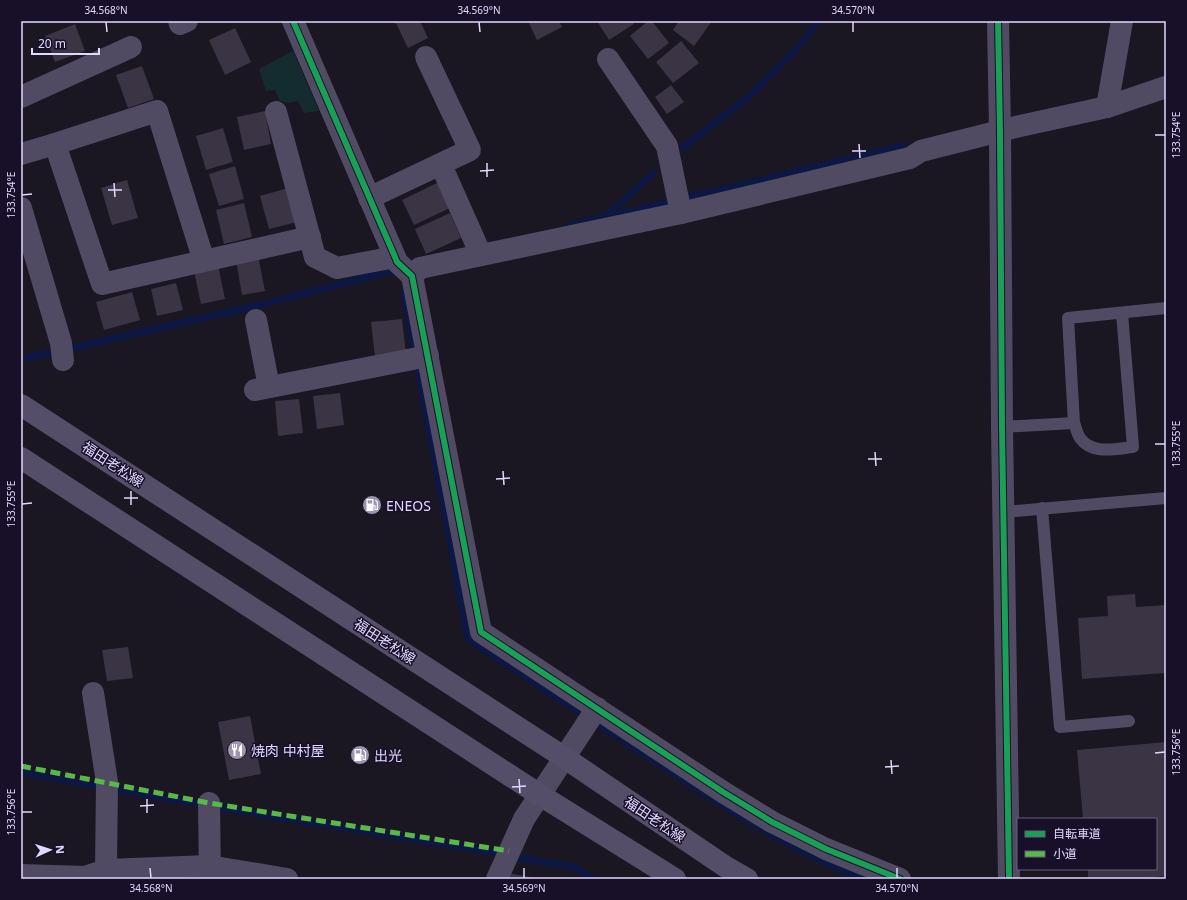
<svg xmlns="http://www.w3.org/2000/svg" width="1187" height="900" font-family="'Noto Sans','Noto Sans JP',sans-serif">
<rect width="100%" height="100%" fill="#1a1622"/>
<polygon fill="#142c30" points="293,51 319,111 304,113 298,101 289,103 280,101 275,90 266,91 259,69"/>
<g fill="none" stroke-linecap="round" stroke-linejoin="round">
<g stroke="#0c1843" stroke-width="7">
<polyline points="683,148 752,94 803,42 818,21"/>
<polyline points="606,216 654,173"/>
<polyline points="568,226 903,146"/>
<path d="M404,293L468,639C525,676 581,713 638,750C710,798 782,846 863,879"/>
<polyline points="28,358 252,307 392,271"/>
<polyline points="21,772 97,786"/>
<polyline points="117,790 200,804"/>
<polyline points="216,807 497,853"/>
<polyline points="515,857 574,867 593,879"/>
</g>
</g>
<g fill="#3a3445">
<polygon points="393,21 420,21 428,38 408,48 396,23 394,24"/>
<polygon points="528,21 559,21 562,27 537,40"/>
<polygon points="597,21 632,21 634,24 609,40"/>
<polygon points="648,21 652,21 669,43 648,59 630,36"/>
<polygon points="679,21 712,21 694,46 673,30"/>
<polygon points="75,24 85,51 55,62 45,36"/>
<polygon points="235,28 251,62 225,75 209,40"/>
<polygon points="681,41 699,63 673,83 656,62"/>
<polygon points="142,66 154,99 128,108 116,75"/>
<polygon points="671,85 684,102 667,114 655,97"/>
<polygon points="265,111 271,144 244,150 237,117"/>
<polygon points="223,128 233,162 206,170 196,136"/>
<polygon points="235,166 244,199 219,206 209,174"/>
<polygon points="127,180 138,218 112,225 101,188"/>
<polygon points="439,182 452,207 414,225 402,200"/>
<polygon points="288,188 297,222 269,229 260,196"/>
<polygon points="244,203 252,237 224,244 216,210"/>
<polygon points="450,213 461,238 426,254 415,229"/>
<polygon points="258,255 265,291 242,295 236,260"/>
<polygon points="218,265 225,299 201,304 194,271"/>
<polygon points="176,283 183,310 157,316 151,289"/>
<polygon points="132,292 140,320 104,330 96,302"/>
<polygon points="402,319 406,354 375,357 371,322"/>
<polygon points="340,393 344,425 317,429 313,396"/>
<polygon points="299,399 303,433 278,436 275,401"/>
<polygon points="1135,594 1136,607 1166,605 1166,673 1082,679 1078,618 1108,616 1107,596"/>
<polygon points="128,647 133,678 107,681 102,650"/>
<polygon points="250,716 261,774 229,780 218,722"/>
<polygon points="1166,742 1166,876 1136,879 1088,879 1088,869 1156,869 1156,819 1083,819 1077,750"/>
<polygon points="508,873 535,878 535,879 507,879"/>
</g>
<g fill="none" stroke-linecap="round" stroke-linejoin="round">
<g stroke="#504b63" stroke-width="12">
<path d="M1122,313L1133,447C1115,449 1092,455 1080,438C1077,434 1076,427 1074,423L1068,318L1166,308"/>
<polyline points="1002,427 1074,423"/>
<polyline points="1042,508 1060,727 1129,721"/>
<polyline points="1004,512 1166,498"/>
</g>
<g stroke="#504b63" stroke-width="22">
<polyline points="179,21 180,24 187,21"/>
<polyline points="293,21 395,257 397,262 412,276 481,632 723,792 772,822 826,849 900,879"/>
<polyline points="608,59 667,146 681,213"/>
<polyline points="21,97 131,47"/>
<polyline points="1107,107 1122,21"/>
<polyline points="276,112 315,257 337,268 395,257"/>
<polyline points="21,154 55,144"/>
<polyline points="445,174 481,255"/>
<polyline points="369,198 470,150 426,57"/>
<polyline points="21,208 61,343 63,360"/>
<polyline points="204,261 157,111 55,144 102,284 310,237"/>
<polyline points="412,276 420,268 681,213 910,158 921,151 1020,126 1107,107 1166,87"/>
<polyline points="256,320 269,387"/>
<polyline points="255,390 428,356"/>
<polyline points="93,693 107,782 106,870 107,879"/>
<polyline points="209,803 210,879"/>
<polyline points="21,875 85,877 106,870 209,866 287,879"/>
<polyline points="497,879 524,819 597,708"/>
</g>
<polyline stroke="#504b63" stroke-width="22" points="998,21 1000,131 1002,427 1009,879"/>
<g stroke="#544e69" stroke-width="22">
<polyline points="21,405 565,758 726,867 747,879"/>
<polyline points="21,458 540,795 675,879"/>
</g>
<polyline stroke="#58b947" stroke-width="5" stroke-dasharray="10 5" stroke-linecap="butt" points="21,766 209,803 509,851"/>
<g stroke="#181028" stroke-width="8">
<g id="cycleway">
<polyline points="293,21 395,257 397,262 412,276 481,632 723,792 772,822 826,849 900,879"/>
<polyline points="998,21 1000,131 1002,427 1009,879"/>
</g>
</g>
<use href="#cycleway" stroke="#1a9f57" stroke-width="6"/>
</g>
<path fill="none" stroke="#e2d8fe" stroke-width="1.5" d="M106,22L107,32M479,22L480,32M853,22V32M1155,135H1165M859,144L860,158M852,151H866M487,163V177M480,171L494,170M114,183L115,197M108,190H122M22,195L32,194M1155,444H1165M875,452L876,466M868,459H882M503,471L504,485M496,479L510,478M131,491V505M124,498H138M22,504L32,503M1155,753L1165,752M891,760L892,774M885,767L899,766M519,779L520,793M512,787L526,786M147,799V813M140,806L154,805M22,812H32M150,868L151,878M524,868V878M897,868V878"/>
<defs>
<g id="fuel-disc" transform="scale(1)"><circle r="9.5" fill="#9c94b1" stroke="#181028"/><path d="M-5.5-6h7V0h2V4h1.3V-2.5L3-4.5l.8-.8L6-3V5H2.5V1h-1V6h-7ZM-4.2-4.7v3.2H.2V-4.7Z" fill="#fff"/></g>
<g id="restaurant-disc" transform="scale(1)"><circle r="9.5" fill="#9c94b1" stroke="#181028"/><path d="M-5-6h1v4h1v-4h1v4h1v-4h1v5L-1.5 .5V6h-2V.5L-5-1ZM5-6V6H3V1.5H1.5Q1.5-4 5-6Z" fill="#fff"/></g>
</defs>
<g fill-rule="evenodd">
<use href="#fuel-disc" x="372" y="505"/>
<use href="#restaurant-disc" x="237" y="750"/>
<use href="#fuel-disc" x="360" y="755"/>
</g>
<g text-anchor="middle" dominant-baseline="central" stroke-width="3" stroke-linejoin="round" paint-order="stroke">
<g font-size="14" fill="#e2d8fe" stroke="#181028">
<text transform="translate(113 464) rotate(33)">福田老松線</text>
<text transform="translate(385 641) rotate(33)">福田老松線</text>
<text transform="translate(655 819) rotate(34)">福田老松線</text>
</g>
<g font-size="14" fill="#e2d8fe" stroke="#181028" text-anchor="start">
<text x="386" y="505">ENEOS</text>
<text x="251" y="750">焼肉 中村屋</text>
<text x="374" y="755">出光</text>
</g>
</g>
<rect width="1187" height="900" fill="none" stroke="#181028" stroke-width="44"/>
<rect x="1017" y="818" width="140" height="52" fill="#181028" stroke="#69607e"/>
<rect x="1025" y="831" width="20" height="6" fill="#1a9f57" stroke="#69607e"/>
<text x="1053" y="838" font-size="12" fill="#e2d8fe">自転車道</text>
<rect x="1025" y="851" width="20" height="6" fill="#58b947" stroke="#69607e"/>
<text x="1053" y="858" font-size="12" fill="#e2d8fe">小道</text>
<g transform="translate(50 850) rotate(87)" stroke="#181028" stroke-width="3" paint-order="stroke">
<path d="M0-3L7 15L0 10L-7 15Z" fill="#e2d8fe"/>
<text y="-6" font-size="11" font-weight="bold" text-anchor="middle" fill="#e2d8fe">N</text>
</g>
<path d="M32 48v6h67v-6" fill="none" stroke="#e2d8fe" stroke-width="2"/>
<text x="38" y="48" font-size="12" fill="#e2d8fe" stroke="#181028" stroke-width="3" paint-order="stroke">20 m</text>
<rect x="22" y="22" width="1143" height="856" fill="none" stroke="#e2d8fe" stroke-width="1.5"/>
<g font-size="10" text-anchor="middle" fill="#e2d8fe">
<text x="106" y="14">34.568°N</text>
<text x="479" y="14">34.569°N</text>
<text x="853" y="14">34.570°N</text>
<text transform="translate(1176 135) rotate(-90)" y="4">133.754°E</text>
<text transform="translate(11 195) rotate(-90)" y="4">133.754°E</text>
<text transform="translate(1176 444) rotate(-90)" y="4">133.755°E</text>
<text transform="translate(11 504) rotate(-90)" y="4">133.755°E</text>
<text transform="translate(1176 752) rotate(-90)" y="4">133.756°E</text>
<text transform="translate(11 812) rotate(-90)" y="4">133.756°E</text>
<text x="151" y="892">34.568°N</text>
<text x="524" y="892">34.569°N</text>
<text x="897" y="892">34.570°N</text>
</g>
</svg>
